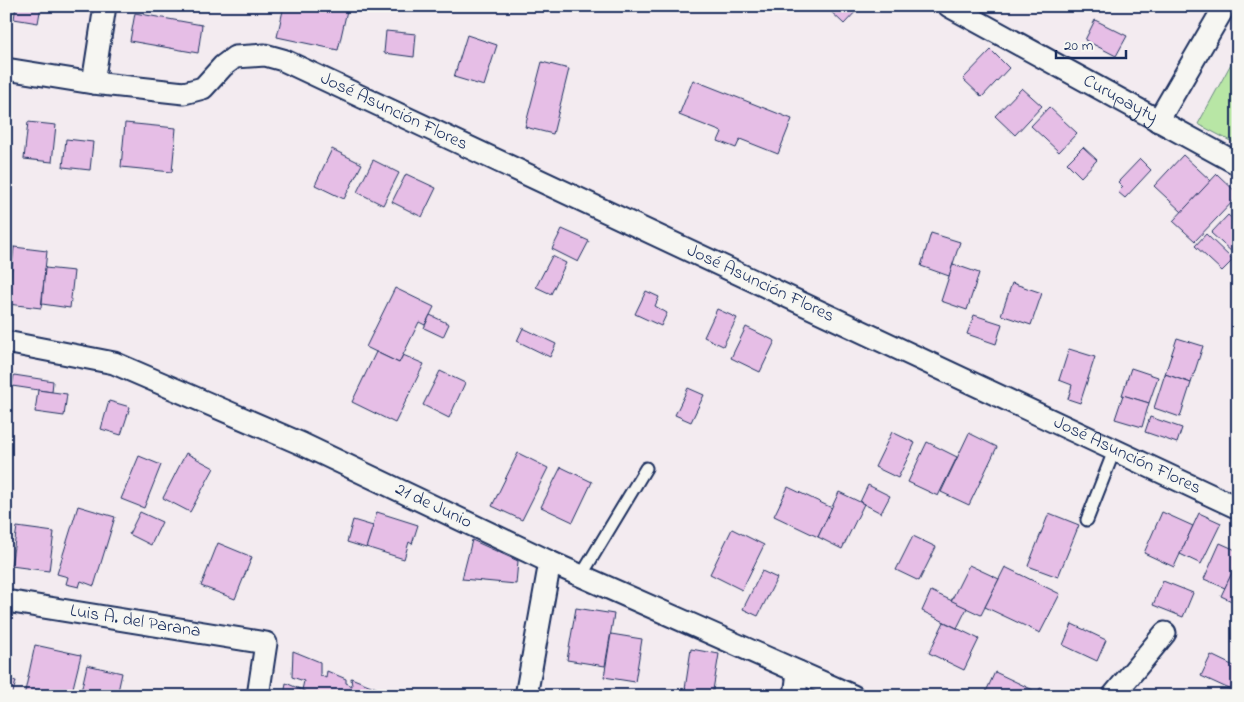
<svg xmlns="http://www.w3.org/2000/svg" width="1244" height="702" font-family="'Indie Flower',sans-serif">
<rect width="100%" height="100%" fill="#f3ebf0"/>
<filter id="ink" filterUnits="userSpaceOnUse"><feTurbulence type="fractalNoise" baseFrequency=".02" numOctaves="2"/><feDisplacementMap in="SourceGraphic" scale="10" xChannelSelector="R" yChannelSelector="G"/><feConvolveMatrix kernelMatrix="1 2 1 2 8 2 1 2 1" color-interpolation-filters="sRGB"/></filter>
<g filter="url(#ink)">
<polygon fill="#b8e6a5" stroke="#6a8a82" points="1238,51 1238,145 1198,124"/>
<g fill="#e6bee6" stroke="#1b2f5e">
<polygon points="16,6 41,6 38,23 14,19"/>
<polygon points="284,6 348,6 338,50 277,37"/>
<polygon points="825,6 857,6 859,8 844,24"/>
<polygon points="135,13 202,25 198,53 130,41"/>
<polygon points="1095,20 1127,36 1116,56 1085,40"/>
<polygon points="386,31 416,34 414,57 384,53"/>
<polygon points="467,35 497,45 484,86 454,77"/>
<polygon points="991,50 1009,68 982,97 963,79"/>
<polygon points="542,62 569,69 553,134 525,127"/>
<polygon points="693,80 792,119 778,154 740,139 736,148 718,141 722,132 679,115"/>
<polygon points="1022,88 1042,106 1015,135 995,116"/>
<polygon points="1049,107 1077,133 1059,152 1031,126"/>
<polygon points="28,122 56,125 52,162 24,159"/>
<polygon points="125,123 176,128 172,172 121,167"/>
<polygon points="66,139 93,142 90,170 63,167"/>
<polygon points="1083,147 1097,160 1081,177 1067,163"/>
<polygon points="332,149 362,164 344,199 315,185"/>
<polygon points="1183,155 1211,181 1182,212 1154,186"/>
<polygon points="1140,159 1151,170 1125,198 1118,192 1123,187 1118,182"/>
<polygon points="373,160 399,173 383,205 357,192"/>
<polygon points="406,174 436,188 422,217 392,202"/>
<polygon points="1217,174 1238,194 1238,196 1195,241 1173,221"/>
<polygon points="1228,215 1238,224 1238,248 1233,253 1211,233"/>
<polygon points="562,229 589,241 578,262 552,249"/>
<polygon points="931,233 960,242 949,276 921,266"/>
<polygon points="1206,234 1233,260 1222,271 1195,246"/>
<polygon points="6,247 14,247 8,303 6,302"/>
<polygon points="14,247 47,251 41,308 8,304"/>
<polygon points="552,256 566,263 551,294 536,287"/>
<polygon points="953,264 979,273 967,310 941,301"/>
<polygon points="45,268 74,271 70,308 42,304"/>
<polygon points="1012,283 1042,293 1031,325 1001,315"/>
<polygon points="395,288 434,307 425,325 419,322 399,363 366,347"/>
<polygon points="646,291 659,297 655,306 667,313 661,326 635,314"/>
<polygon points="717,309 737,318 723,346 704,337"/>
<polygon points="430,315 449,324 443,337 424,328"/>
<polygon points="974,315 1002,324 996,344 967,334"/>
<polygon points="746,327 775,341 760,372 731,358"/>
<polygon points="523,328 556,344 550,357 517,341"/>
<polygon points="1177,338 1203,346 1191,383 1165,374"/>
<polygon points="1069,349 1095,357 1080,403 1068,399 1072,385 1059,380"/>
<polygon points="376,352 399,363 403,355 424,364 395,423 352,402"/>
<polygon points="1131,368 1158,377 1149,403 1122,395"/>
<polygon points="440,371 465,383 449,418 423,405"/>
<polygon points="1165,374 1191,383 1180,417 1154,408"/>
<polygon points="14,375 53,381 52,392 12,386"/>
<polygon points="688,388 704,395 691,422 675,415"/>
<polygon points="38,390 67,394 64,416 35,412"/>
<polygon points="1123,395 1149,403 1142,427 1115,419"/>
<polygon points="109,401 130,407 121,435 101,429"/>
<polygon points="1150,417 1182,428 1177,443 1145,432"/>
<polygon points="892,432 915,443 898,478 875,467"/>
<polygon points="969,433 997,447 969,505 941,492"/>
<polygon points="927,442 957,457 938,496 908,482"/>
<polygon points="186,453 214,468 190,512 163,498"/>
<polygon points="518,453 548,468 522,520 492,506"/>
<polygon points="139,456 161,465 144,508 121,499"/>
<polygon points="561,467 592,482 573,522 541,507"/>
<polygon points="868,485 890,496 881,513 860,502"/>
<polygon points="788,487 832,508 818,537 774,516"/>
<polygon points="839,492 864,504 842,549 818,537"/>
<polygon points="78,506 115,517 94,586 81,581 79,587 66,584 68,577 57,574"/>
<polygon points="140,512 162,522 151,545 129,534"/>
<polygon points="377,512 418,525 412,544 409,542 404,559 366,547"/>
<polygon points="1162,512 1193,526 1174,567 1144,553"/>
<polygon points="1049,513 1079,525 1058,577 1028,566"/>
<polygon points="1199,513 1221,523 1201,564 1180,554"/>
<polygon points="353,520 373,526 366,548 347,542"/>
<polygon points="17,527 54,532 49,571 11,566"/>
<polygon points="732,529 764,545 742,590 710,574"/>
<polygon points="913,536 936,547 919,581 896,570"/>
<polygon points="472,540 518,561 516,584 462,579"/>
<polygon points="218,543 252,557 235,599 201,586"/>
<polygon points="1220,543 1238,551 1238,560 1225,588 1204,579"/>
<polygon points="1238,560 1238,604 1221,596"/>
<polygon points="969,565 999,579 981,615 951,601"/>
<polygon points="1005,567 1060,594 1040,633 985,607"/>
<polygon points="762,571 777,578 758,616 743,609"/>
<polygon points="1163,581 1193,593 1183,617 1153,605"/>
<polygon points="931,591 967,608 957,628 922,611"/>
<polygon points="576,608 614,614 605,666 567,660"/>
<polygon points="944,622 979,639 964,670 929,653"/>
<polygon points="1072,624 1106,640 1097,661 1063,645"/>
<polygon points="611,634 642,639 635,682 604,677"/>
<polygon points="35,645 81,655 71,696 24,696"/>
<polygon points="691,649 719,654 712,696 684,696"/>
<polygon points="293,651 320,662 320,675 326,678 327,671 346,679 346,683 352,686 351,678 384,691 384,696 314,696 302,690 304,681 292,677"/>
<polygon points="1211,655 1238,668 1238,693 1201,676"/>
<polygon points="87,665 122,673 117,696 80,696"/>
<polygon points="995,672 1033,690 1030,696 984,696"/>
<polygon points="6,679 16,681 12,696 6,696"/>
<polygon points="286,683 302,690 314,696 284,696"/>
<polygon points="1040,688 1056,696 1036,696"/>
</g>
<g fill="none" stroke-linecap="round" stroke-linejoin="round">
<g stroke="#1b2f5e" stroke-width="15">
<g id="lane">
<polyline points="1087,520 1114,451"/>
<polyline points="581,576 646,468"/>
</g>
</g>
<g stroke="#1b2f5e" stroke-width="25">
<g id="street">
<path id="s1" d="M949,6L1238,164"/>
<path id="s2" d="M6,69L93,83L184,93L203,88L223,66L235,57L265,55L283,60L1238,508"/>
<polyline points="93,83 105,6"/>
<polyline points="1158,121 1222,11"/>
<path id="s3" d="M6,342L114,363L302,444L550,562L853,696"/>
<path id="s4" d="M6,601L266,643L258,696"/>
<polyline points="526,696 550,562"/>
<polyline points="795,696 798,672"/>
<polyline points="1113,696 1165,633"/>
</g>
</g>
<use href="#lane" stroke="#f6f6f2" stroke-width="11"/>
<use href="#street" stroke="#f6f6f2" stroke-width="21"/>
</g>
</g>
<g text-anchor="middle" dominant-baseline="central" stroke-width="5" stroke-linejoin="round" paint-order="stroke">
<g font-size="18" fill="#1b2f5e" stroke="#f6f6f2">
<text stroke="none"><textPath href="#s1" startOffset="195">Curupayty</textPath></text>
<text stroke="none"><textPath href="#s2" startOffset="415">José Asunción Flores</textPath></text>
<text stroke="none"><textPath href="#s2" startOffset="820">José Asunción Flores</textPath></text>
<text stroke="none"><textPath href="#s2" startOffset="1225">José Asunción Flores</textPath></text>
<text stroke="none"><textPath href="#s3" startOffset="460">21 de Junio</textPath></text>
<text stroke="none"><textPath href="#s4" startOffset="131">Luis A. del Parana</textPath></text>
</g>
</g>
<rect width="1244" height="702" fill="none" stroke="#f6f6f2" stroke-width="25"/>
<rect x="12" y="12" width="1219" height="677" fill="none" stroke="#1b2f5e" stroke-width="2" filter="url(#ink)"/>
<path d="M1056 50v8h70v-8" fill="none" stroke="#1b2f5e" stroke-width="2.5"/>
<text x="1064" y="50" font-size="15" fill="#1b2f5e" stroke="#f6f6f2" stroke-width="4" paint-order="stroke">20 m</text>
</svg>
